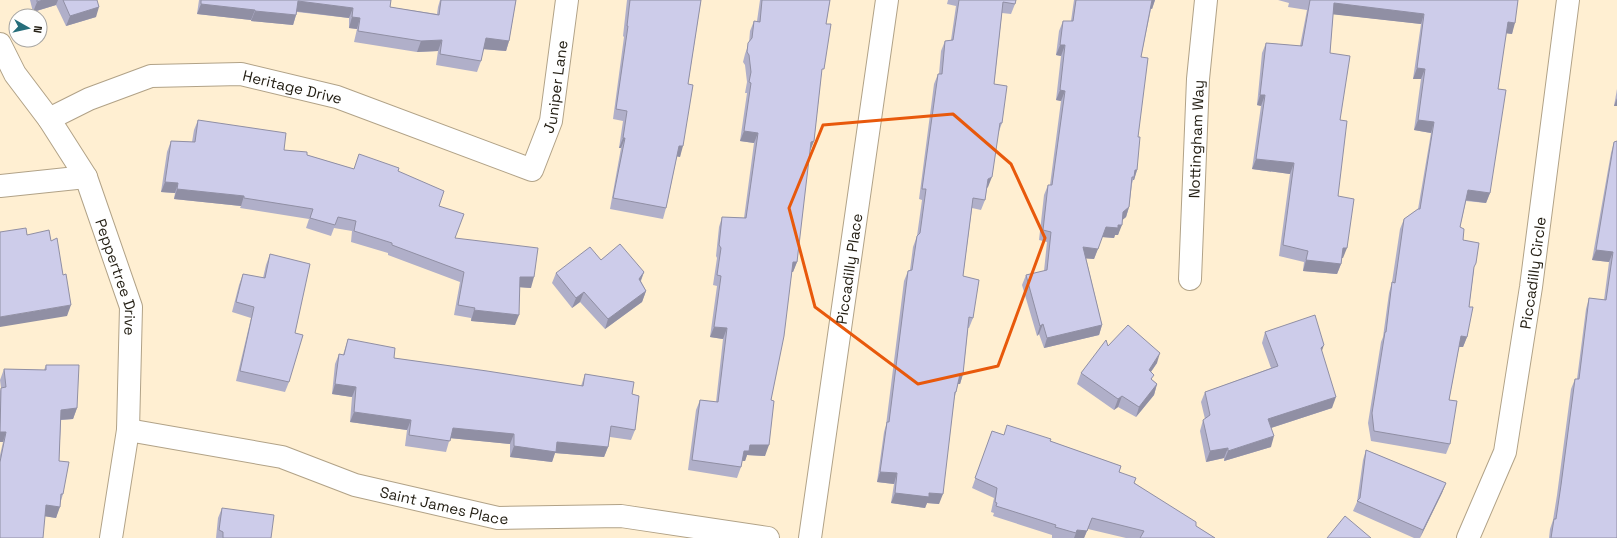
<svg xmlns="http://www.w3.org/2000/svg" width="1617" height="538" font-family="'Space Grotesk',sans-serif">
<rect width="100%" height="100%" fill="#ffefd2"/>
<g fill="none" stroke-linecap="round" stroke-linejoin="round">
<g stroke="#b1a287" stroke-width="24">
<g id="street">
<path id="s1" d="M0,44L15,74L49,119L86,177L131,307L128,430L111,538"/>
<path id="s2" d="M49,119L89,99L151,76L241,74L337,97L532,170L551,121L567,0"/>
<polyline points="0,186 86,177"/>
<path id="s3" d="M1190,279L1198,79L1206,0"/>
<path id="s4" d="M128,430L282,457L355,485L498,518L621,516L768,538"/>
<path id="s5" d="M810,538L887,0"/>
<path id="s6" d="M1468,538L1505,452L1531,287L1568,0"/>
</g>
</g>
<use href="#street" stroke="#fff" stroke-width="22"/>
</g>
<g fill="#b0afc9">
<polygon points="30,0 97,0 96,17 66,26 56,5 33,12"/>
<polygon points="197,0 391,0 390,7 437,14 438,7 440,0 516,0 509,41 506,51 483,49 481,61 477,72 436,65 438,51 417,52 354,42 357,29 349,28 349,18 297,12 296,15 293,25 251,21 251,20 197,14 199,0"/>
<polygon points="627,0 701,0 688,84 680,157 677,156 666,208 663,219 610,209 621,148 619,148 623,121 613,119 624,37 623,36"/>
<polygon points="760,0 830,0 826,24 821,77 814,141 810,151 809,151 797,262 793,272 792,272 771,400 765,456 747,455 745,461 742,461 741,467 737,478 688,470 696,410 700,400 716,402 723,339 710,337 717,286 713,285 717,258 716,256 719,227 722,217 744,218 754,143 740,141 747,93 745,93 747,82 745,65 743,62 745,54 749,43 750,31 754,21 757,21"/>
<polygon points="948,0 1016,0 1015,4 1011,14 1002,13 994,84 1002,123 998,134 988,187 987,188 985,200 981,210 972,208 963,276 973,318 969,328 968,328 963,374 960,384 958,384 954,400 939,504 927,503 925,508 891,503 894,484 877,482 884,432 886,425 904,281 908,271 910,270 913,247 917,236 922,200 919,199 934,84 938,74 939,74 941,51 945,41 951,40 956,6 947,4"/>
<polygon points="1074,0 1155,0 1152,9 1151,9 1141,57 1138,137 1137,170 1134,180 1133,180 1132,184 1129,207 1126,217 1122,220 1118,235 1115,235 1114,238 1102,237 1094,259 1086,258 1102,325 1099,335 1044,348 1039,334 1037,336 1022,285 1026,275 1044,271 1047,242 1039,240 1044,195 1048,185 1050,185 1061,101 1056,100 1061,56 1056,55 1059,31 1063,21 1071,21"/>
<polygon points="1278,0 1518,0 1512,34 1506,33 1498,89 1490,193 1486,203 1466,201 1460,227 1463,240 1474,269 1469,307 1467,337 1463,347 1459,347 1449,400 1450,444 1446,454 1371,441 1368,423 1381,342 1383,337 1389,293 1392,282 1400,229 1404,219 1418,209 1431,133 1414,130 1421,79 1413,79 1421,24 1333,14 1330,53 1340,120 1338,196 1343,258 1342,258 1341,264 1337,274 1303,271 1304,262 1279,256 1290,174 1252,169 1261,106 1257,105 1262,53 1266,43 1300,46 1307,10 1288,7 1289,3"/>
<polygon points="1617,89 1617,106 1614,106"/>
<polygon points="198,120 284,150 307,155 354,169 398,171 439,206 455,238 531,288 520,287 515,325 471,321 471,318 454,315 460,282 388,255 388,253 351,242 352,231 334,228 331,236 306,228 309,219 240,208 241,206 174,199 175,193 161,192 167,152 171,141 192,142 194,130"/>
<polygon points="1614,142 1617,538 1549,538 1550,529 1553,520 1557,495 1571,389 1575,379 1577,379 1586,309 1589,298 1604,300 1609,262 1592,260 1611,153"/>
<polygon points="270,254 295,333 289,382 285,392 236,381 251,318 232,312 239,285 243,274 263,278 266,265"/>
<polygon points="644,272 641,281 646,291 642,302 605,329 580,302 572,308 552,283 556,273"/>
<polygon points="1265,332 1322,352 1332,408 1271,428 1271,447 1224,461 1224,458 1206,462 1200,431 1203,420 1205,419 1201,402 1205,392 1271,368 1262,343"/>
<polygon points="348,339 394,358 581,386 585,374 632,394 635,430 631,440 610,437 608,447 604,457 555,453 552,462 510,457 510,444 450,438 446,452 405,446 407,430 350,422 352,397 332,394 335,364 339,354 343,355"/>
<polygon points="1108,346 1157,363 1151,372 1152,380 1157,384 1154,395 1136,417 1118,407 1114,410 1077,384 1081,373"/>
<polygon points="46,365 77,408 73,419 61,420 59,461 63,494 56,518 45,516 0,538 0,455 3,442 0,442 0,391 1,388 0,380 4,369 44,370"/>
<polygon points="992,431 1004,435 1050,441 1121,466 1119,472 1196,526 1215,538 1126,538 1088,529 1084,538 1052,538 1052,535 993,516 994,513 991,512 994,498 972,488"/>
<polygon points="1366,450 1446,483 1442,493 1420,538 1414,538 1353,511 1357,502 1363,460"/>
<polygon points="222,508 271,538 216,538 218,518"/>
</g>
<g fill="#908fa4">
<polygon points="43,0 58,0 56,5 33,12 37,2"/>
<polygon points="1152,0 1155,0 1152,9 1149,8"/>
<polygon points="298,1 353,8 349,18 294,11"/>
<polygon points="1334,3 1424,14 1421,24 1330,14"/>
<polygon points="201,4 255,10 251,20 197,14"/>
<polygon points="99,7 96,17 66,26 70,16"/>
<polygon points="255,11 296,15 293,25 251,21"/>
<polygon points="352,17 360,18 357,29 349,28"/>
<polygon points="1508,22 1515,23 1512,34 1504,33"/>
<polygon points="486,38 509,41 506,51 482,49"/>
<polygon points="442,40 438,51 417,52 421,41"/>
<polygon points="1060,45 1065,45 1061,56 1056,55"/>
<polygon points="1417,68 1425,69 1421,79 1413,79"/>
<polygon points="1060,90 1065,91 1061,101 1056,100"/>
<polygon points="1260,95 1265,95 1261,106 1257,105"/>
<polygon points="1617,98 1617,106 1614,106"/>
<polygon points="1418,120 1434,122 1431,133 1414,130"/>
<polygon points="744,131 758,133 754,143 740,141"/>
<polygon points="623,138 625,138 621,148 619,148"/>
<polygon points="814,141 810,151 807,152 811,142"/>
<polygon points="679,146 683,146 680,157 675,156"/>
<polygon points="1256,159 1294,163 1290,174 1252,169"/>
<polygon points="1135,170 1137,170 1134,180 1133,180"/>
<polygon points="992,177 988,187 985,189 988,179"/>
<polygon points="165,182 178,183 175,193 161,192"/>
<polygon points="177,189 244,196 241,206 174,199"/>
<polygon points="1468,190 1490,193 1486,203 1464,200"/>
<polygon points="1129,207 1126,217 1120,222 1123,212"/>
<polygon points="1118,225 1122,225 1118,235 1115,235 1114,238 1102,237 1106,227"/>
<polygon points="1083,247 1098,249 1094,259 1079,258"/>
<polygon points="1343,248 1347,248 1343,258 1339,258"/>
<polygon points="1596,250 1613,252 1609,262 1592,260"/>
<polygon points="1306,260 1341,264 1337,274 1303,271"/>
<polygon points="793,262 797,262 793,272 790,272"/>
<polygon points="644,272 640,282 639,279"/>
<polygon points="520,277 534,277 531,288 516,287"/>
<polygon points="646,291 642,302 605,329 608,319"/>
<polygon points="584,292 580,302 572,308 576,298"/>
<polygon points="71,305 67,316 0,327 0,317"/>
<polygon points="474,310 519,315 515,325 471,321"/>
<polygon points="1043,324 1039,334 1037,336 1040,326"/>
<polygon points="1102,325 1099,335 1044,348 1047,338"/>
<polygon points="714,327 727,328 723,339 710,337"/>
<polygon points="1461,336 1467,337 1463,347 1457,347"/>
<polygon points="1324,345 1320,356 1321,348"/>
<polygon points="1160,353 1157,363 1145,380 1149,370"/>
<polygon points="960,374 963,374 960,384 956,384"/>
<polygon points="335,384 356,387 352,397 332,394"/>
<polygon points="1157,384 1154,395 1136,417 1139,407"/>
<polygon points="1122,396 1118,407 1114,410 1118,399"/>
<polygon points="1336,397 1332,408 1265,430 1268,419"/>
<polygon points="77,408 73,419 57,420 61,410"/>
<polygon points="354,412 411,420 407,430 350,422"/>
<polygon points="453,428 514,434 510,444 449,438"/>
<polygon points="0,432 6,432 3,442 0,442"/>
<polygon points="1274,436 1271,447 1224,461 1228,451"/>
<polygon points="557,442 608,447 604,457 555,453 552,462 510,457 514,446"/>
<polygon points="750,445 769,445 765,456 747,455 745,461 740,461 744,451"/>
<polygon points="1228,448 1224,458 1206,462 1210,451"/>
<polygon points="880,472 897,473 894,484 877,482"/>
<polygon points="1446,483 1442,493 1420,538 1423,530"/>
<polygon points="895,493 929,493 943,494 939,504 927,503 925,508 891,503"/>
<polygon points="46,505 60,507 56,518 43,516"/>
<polygon points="1092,518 1084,538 1074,538 1077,530"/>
</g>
<g fill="#cdccea" stroke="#908fa4">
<polygon points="37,0 43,0 37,2"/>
<polygon points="63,0 97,0 99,7 70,16"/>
<polygon points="201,0 391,0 390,7 439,15 441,0 516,0 509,41 486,38 481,61 440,54 442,40 421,41 358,31 360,18 352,17 353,8 298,1 296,15 255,11 255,10 201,4"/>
<polygon points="630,0 701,0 688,84 693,85 683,146 679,146 666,208 613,198 625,138 623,138 627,111 616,109 628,26 627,26"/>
<polygon points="762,0 830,0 826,24 831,24 824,69 822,69 814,141 811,142 797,262 793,262 784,336 771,400 774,401 769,445 750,445 749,451 744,451 741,467 692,460 700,400 718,402 727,328 714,327 721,276 717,275 721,248 719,245 722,217 746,218 758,133 744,131 751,83 749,82 751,72 749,55 747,52 748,43 752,38 754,21 760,22"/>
<polygon points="959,0 1016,0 1015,4 1003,2 994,84 1007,86 1002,123 1000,123 992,177 988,179 985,200 973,198 963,276 979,280 973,318 969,317 963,374 960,374 956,392 955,392 943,494 929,493 929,497 895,493 897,473 880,472 887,422 889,422 908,271 912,270 917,236 920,233 926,189 922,189 938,74 942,74 945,41 953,40"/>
<polygon points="1076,0 1152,0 1141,57 1148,58 1138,137 1140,137 1137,170 1135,170 1134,177 1132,177 1129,207 1123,212 1122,225 1118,225 1118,228 1106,227 1098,249 1083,247 1102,325 1047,338 1043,324 1040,326 1026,275 1047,270 1051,232 1043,230 1048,185 1052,185 1065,91 1060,90 1065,45 1060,45 1063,21 1073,21"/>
<polygon points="1310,0 1518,0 1515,23 1508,22 1498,89 1506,90 1490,193 1468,190 1460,227 1464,229 1463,240 1479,243 1476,263 1474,267 1469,307 1473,307 1467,337 1461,336 1449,400 1457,401 1450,444 1374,431 1372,413 1385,332 1386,332 1392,282 1395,283 1404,219 1418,209 1420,209 1434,122 1418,120 1425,69 1417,68 1424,14 1334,3 1330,53 1350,56 1340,120 1347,121 1338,196 1354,199 1347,248 1343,248 1341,264 1306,260 1308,251 1283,245 1294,163 1256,159 1265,95 1260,95 1266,43 1302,46"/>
<polygon points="198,120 286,133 284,150 307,152 307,155 354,169 359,154 399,168 398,171 444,191 439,206 464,214 455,238 538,248 534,277 520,277 519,315 474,310 475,308 458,305 464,272 392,245 392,243 354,231 356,221 338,217 335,225 310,218 313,209 244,198 244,196 177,189 178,183 165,182 171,141 195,142"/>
<polygon points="1617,141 1617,538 1551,538 1554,519 1556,519 1561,485 1575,379 1579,379 1589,298 1606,300 1613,252 1596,250 1614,142"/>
<polygon points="26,228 27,235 49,230 51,241 57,238 63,275 66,274 71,305 0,317 0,232"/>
<polygon points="620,244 644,272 639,279 646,291 608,319 584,292 576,298 556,273 590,247 601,260"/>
<polygon points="270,254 310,264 295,333 303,335 289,382 240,371 254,307 236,302 243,274 265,278"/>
<polygon points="1315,315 1324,345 1321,348 1336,397 1268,419 1274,436 1228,451 1228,448 1210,451 1203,420 1210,415 1205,392 1278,366 1265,332"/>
<polygon points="1128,325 1160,353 1149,370 1154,375 1151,379 1157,384 1139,407 1122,396 1118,399 1081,373 1106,340 1108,346"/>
<polygon points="348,339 395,348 394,358 487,371 583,386 585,374 634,382 632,394 639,396 635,430 611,426 608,447 557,442 556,452 514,446 514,434 453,428 450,441 409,435 411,420 354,412 356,387 335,384 339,354 344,355"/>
<polygon points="46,365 79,365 77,408 61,410 59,461 69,462 63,494 61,494 60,507 46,505 43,538 0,538 0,462 6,432 0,432 1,388 6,387 4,369 46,370"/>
<polygon points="1007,425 1051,439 1050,441 1121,466 1119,472 1136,478 1134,483 1196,522 1196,526 1215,538 1140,538 1144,531 1092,518 1087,531 1077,530 1076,533 1055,527 1056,525 996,506 997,503 995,502 997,488 975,478 992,431 1004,435"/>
<polygon points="1366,450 1446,483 1423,530 1357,501 1360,498"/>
<polygon points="222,508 274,515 271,538 223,538 223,532 219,530"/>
<polygon points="1345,516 1371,538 1327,538"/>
</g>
<path fill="none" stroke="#e8590c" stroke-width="3" stroke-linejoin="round" d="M953,114L1011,164L1045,238L998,366L918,384L815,307L789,208L823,125Z"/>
<g text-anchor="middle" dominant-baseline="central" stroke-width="3" stroke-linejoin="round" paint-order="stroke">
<g font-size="15" fill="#221d12" stroke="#fefefe">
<text stroke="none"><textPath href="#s2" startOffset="595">Juniper Lane</textPath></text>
<text stroke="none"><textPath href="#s2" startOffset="254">Heritage Drive</textPath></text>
<text stroke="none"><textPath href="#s3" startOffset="140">Nottingham Way</textPath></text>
<text stroke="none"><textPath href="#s5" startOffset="272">Piccadilly Place</textPath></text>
<text stroke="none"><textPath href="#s6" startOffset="275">Piccadilly Circle</textPath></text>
<text stroke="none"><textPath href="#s1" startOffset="264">Peppertree Drive</textPath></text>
<text stroke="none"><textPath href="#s4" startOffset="326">Saint James Place</textPath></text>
</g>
</g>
<g transform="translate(28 28) rotate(98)"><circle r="19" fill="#fefefe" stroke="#a6a4a0"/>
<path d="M0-3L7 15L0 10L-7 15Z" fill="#256d7a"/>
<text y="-6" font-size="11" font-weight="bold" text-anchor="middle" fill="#221d12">N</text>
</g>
</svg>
